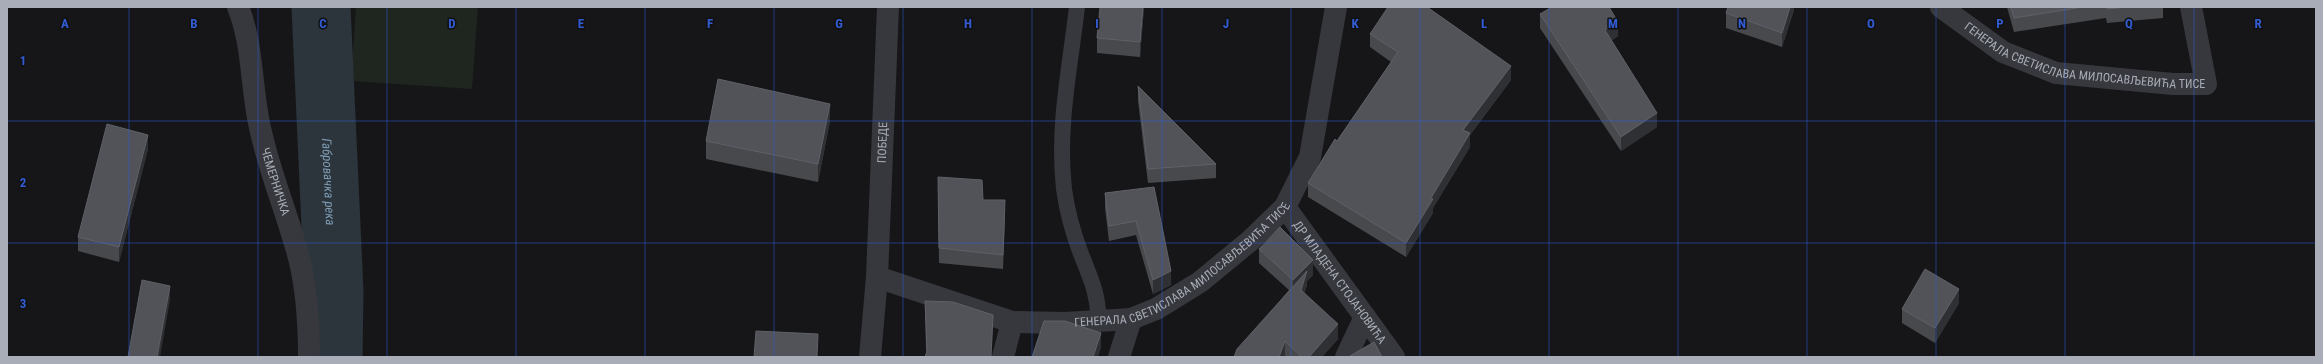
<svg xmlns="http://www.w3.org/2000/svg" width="2323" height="364" font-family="'Roboto Condensed',sans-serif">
<rect width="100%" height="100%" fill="#161618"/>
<polygon fill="#1e261f" points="356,7 478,7 472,89 351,81"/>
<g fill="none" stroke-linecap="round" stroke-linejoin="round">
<path stroke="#2c353c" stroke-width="59" id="s1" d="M321,7L334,292L333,357"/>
<path stroke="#37383d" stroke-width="16" d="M1077,7C1070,68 1057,127 1064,189C1067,211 1073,233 1081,254C1090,277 1099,295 1098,320"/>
<g stroke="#37383d" stroke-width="22">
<path id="s2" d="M238,7C253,44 251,85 259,123C268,169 287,212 299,258C307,290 309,323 309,357"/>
<path id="s3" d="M1941,7L2003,52L2056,73L2173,84H2206L2191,7"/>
<path id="s4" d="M1285,207L1394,357"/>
<path id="s5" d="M877,277L1012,322L1065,323L1131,319L1156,309L1174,298L1200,282L1251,240L1285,207L1310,157L1336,7"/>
<path id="s6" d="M870,357L877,277L888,7"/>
<polyline points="1003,357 1012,322"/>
<polyline points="1119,357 1131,319"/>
<polyline points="1346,357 1365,317"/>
</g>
</g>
<g fill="#47494d">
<polygon points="1144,7 1140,57 1097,53 1097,38"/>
<polygon points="1794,7 1794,10 1782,47 1726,28 1726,13"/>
<polygon points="2007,7 2163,7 2163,18 2107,23 2106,18 2014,32"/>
<polygon points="1540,14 1618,36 1611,41 1657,127 1621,151 1540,28"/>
<polygon points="1370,34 1511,80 1470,135 1470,147 1433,208 1433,213 1406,257 1308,197 1308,183 1391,62 1370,47"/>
<polygon points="1138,86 1216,164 1216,178 1148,183 1138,101"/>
<polygon points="830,121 818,182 706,159 706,141"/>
<polygon points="148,149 119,262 78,251 78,237"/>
<polygon points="1154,187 1171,285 1153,294 1136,235 1109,241 1105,208 1105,193"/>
<polygon points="938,191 983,200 1005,215 1003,269 939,263"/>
<polygon points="1259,249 1313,275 1307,281 1307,285 1304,294 1338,339 1322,357 1286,357 1285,355 1234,357 1289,290 1259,263"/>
<polygon points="925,301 993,329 926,352"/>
<polygon points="1959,303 1935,343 1902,323 1902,309"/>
</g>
<g fill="#2f3033">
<polygon points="1143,7 1144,7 1140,57 1140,42"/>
<polygon points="1790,7 1794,7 1794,10 1782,47 1782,33"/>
<polygon points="1618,22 1618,36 1605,45 1605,30"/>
<polygon points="1511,66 1511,80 1470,135 1470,147 1433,208 1433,213 1406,257 1406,243 1431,198 1463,130"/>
<polygon points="830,104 830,121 818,182 818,164"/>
<polygon points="1657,113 1657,127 1621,151 1621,137"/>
<polygon points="148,135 148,149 119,262 119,247"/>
<polygon points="1005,200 1005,215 1003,269 1003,255"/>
<polygon points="1313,260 1313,275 1307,281 1307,285 1301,305 1293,294 1293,280"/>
<polygon points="1171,271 1171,285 1153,294 1153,280"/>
<polygon points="170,286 170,300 160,357 157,357"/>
<polygon points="1959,289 1959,303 1935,343 1935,328"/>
<polygon points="993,315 993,329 991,357"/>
<polygon points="1338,324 1338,339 1322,357 1309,357"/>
<polygon points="1101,333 1101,348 1098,357 1093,357"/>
<polygon points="1285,341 1285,355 1284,357 1279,357"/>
</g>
<g fill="#525359" stroke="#5f6168">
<polygon points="1100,7 1143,7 1140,42 1097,38"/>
<polygon points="1388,7 1427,7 1511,66 1463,130 1470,133 1431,198 1433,199 1406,243 1308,183 1335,139 1337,141 1398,52 1370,34"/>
<polygon points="1552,7 1609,7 1618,22 1605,30 1657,113 1621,137 1540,14"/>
<polygon points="1728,7 1790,7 1782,33 1726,13"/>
<polygon points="2011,7 2083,7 2014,18"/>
<polygon points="2106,7 2129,7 2107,9"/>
<polygon points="718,79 830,104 818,164 706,141"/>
<polygon points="1138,86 1216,164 1148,169"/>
<polygon points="107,124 148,135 119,247 78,237"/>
<polygon points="938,177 982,180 983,200 1005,200 1003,255 939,248"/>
<polygon points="1154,187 1171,271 1153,280 1136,221 1109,226 1105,193"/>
<polygon points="1280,227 1313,260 1293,280 1259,249"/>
<polygon points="1925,269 1959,289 1935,328 1902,309"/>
<polygon points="1307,271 1301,290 1338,324 1309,357 1302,357 1285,341 1279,357 1234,357 1237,349"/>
<polygon points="142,280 170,286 157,357 128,357"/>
<polygon points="925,301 953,302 993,315 991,357 925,357 927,351"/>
<polygon points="1044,321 1065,321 1101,333 1093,357 1032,357"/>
<polygon points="756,331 818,334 817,357 754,357"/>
<polygon points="1374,342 1382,357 1351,357 1350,356"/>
</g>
<path fill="none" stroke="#325cd3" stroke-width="1" stroke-opacity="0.55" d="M129,7V357M258,7V357M387,7V357M516,7V357M645,7V357M774,7V357M903,7V357M1032,7V357M1162,7V357M1291,7V357M1420,7V357M1549,7V357M1678,7V357M1807,7V357M1936,7V357M2065,7V357M2194,7V357M7,121H2316M7,243H2316"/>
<g text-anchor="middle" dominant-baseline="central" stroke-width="3" stroke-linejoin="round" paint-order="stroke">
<g font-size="12" fill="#a8adb8" stroke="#111113">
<text stroke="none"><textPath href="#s3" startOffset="157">ГЕНЕРАЛА СВЕТИСЛАВА МИЛОСАВЉЕВИЋА ТИСЕ</textPath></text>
<text stroke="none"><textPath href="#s6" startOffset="215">ПОБЕДЕ</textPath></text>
<text stroke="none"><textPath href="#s2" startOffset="179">ЧЕМЕРНИЧКА</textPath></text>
<text stroke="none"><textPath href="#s5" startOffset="331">ГЕНЕРАЛА СВЕТИСЛАВА МИЛОСАВЉЕВИЋА ТИСЕ</textPath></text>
<text stroke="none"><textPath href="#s4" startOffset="93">ДР МЛАДЕНА СТОЈАНОВИЋА</textPath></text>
</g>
<g font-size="13" font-style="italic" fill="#7f9bb3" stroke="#111113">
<text stroke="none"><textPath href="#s1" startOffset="175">Габровачка река</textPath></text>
</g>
</g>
<g font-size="13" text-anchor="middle" font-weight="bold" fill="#325cd3" stroke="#111113" stroke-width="3" stroke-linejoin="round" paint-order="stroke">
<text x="65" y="28">A</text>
<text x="194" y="28">B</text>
<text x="323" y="28">C</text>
<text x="452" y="28">D</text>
<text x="581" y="28">E</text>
<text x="710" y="28">F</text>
<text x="839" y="28">G</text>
<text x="968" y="28">H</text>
<text x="1097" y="28">I</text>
<text x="1226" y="28">J</text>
<text x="1355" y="28">K</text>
<text x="1484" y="28">L</text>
<text x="1613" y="28">M</text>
<text x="1742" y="28">N</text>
<text x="1871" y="28">O</text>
<text x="2000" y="28">P</text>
<text x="2129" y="28">Q</text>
<text x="2258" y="28">R</text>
<text x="23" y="65">1</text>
<text x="23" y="187">2</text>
<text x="23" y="308">3</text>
</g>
<rect width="2323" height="364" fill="none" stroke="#a8adb8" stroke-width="16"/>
</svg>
